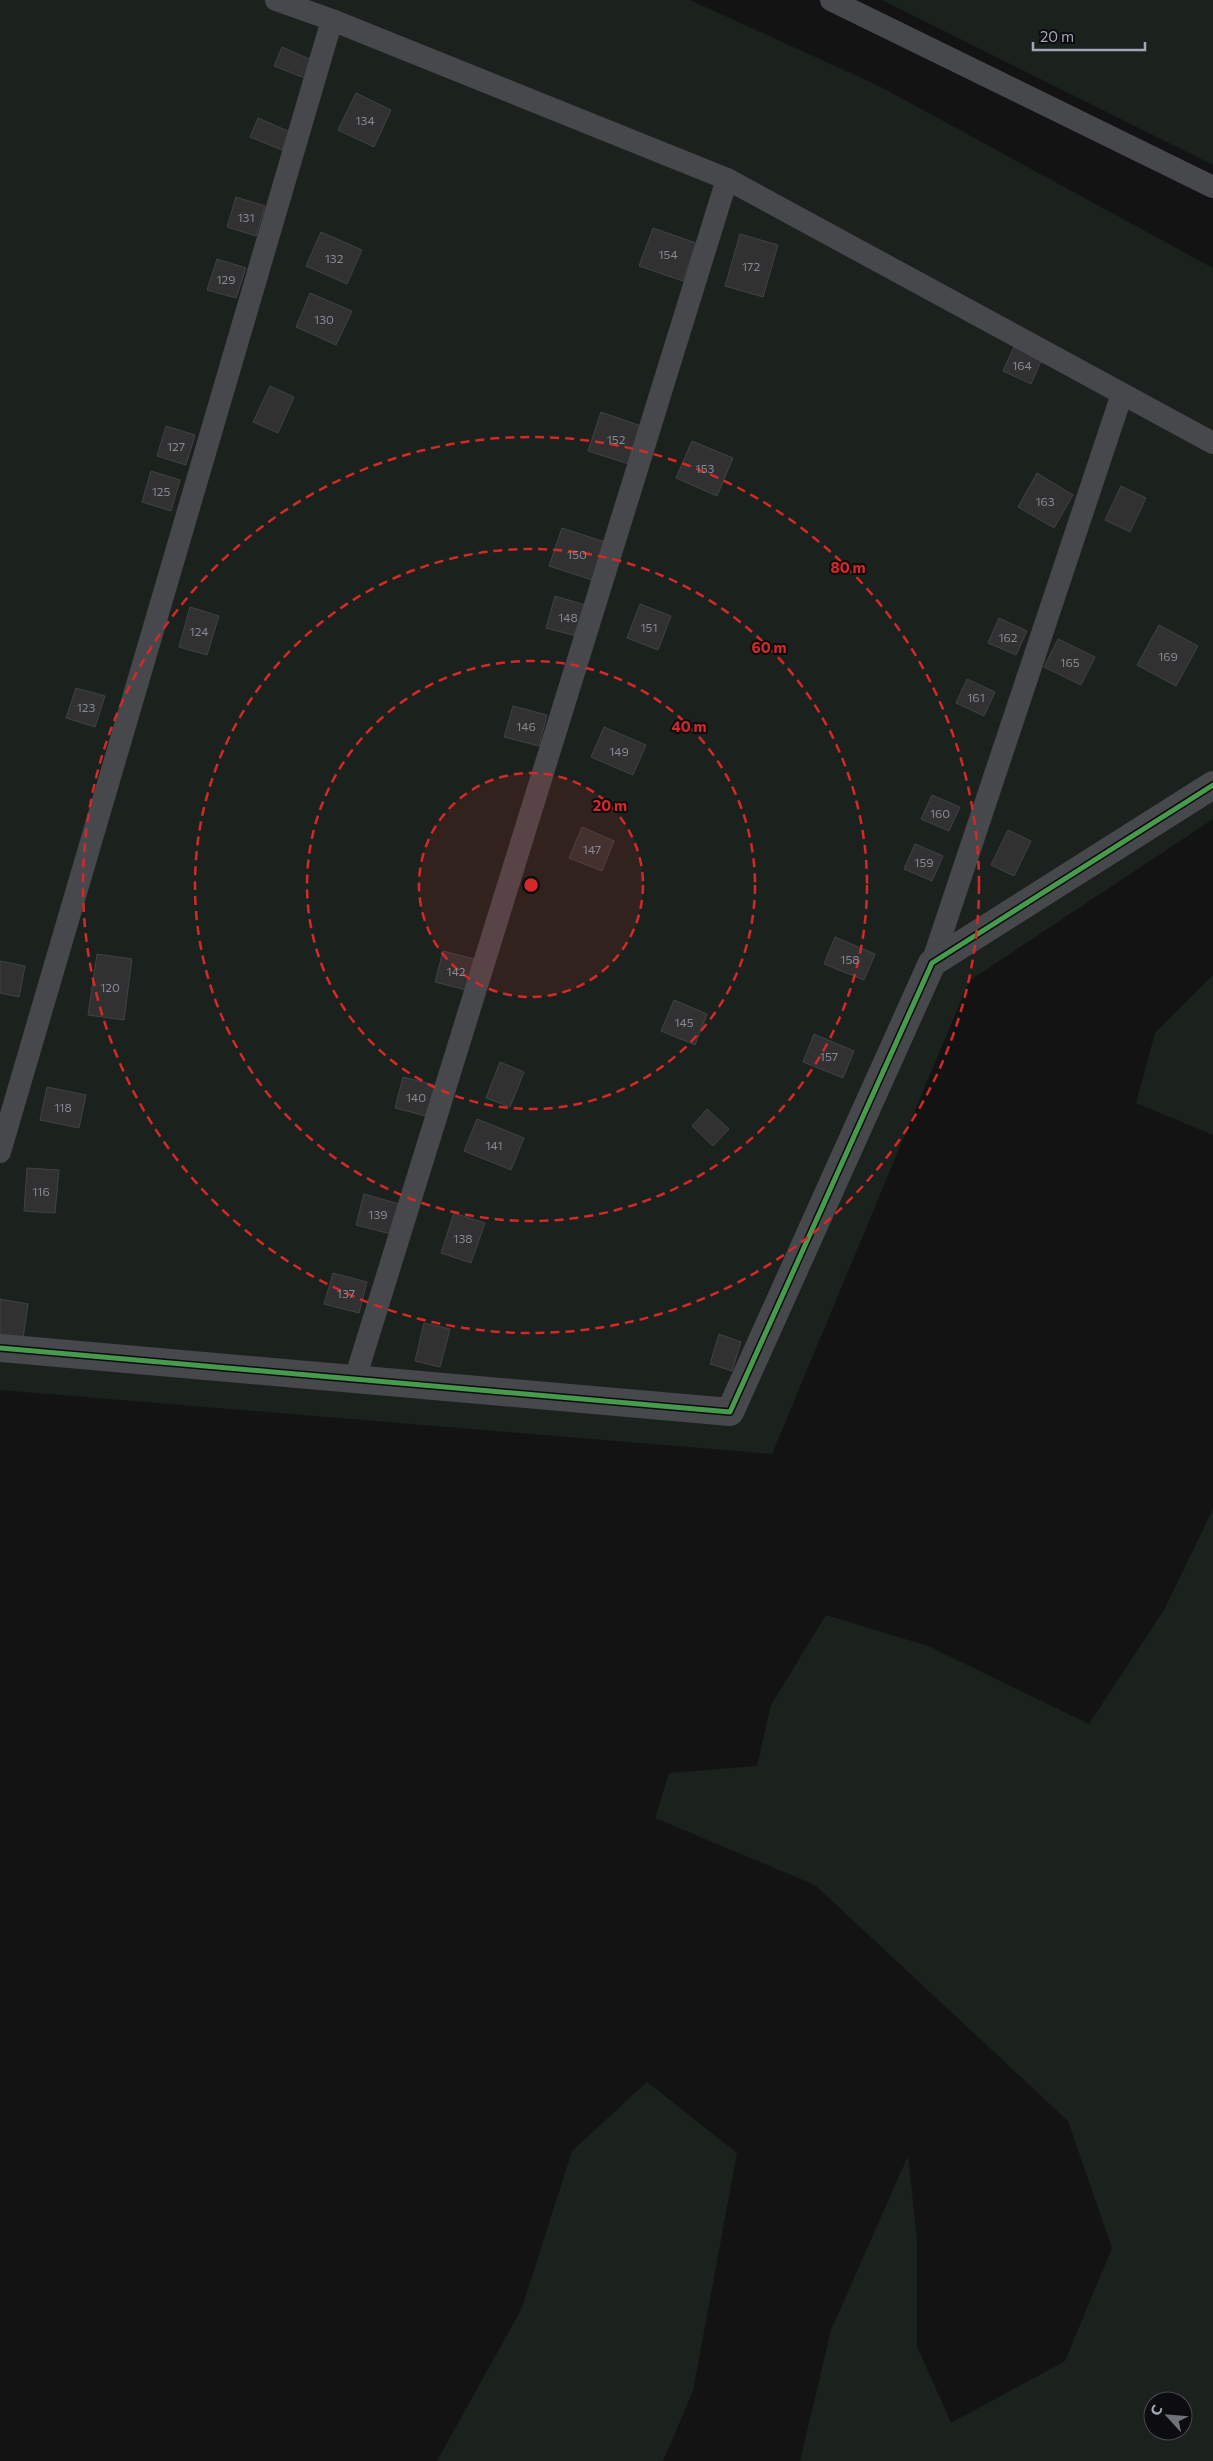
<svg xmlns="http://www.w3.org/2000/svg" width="1213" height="2461" font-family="Commissioner,sans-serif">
<rect width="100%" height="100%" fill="#131313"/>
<g fill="#1b221d" fill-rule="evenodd">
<polygon points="0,0 690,0 879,86 1213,268 1213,819 969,981 772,1454 0,1390"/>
<polygon points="882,0 1213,0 1213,165"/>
<polygon points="1213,975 1213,1135 1136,1103 1155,1033"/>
<path d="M1213,1509V2461H800L831,2330L908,2156L917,2240V2346L951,2423L1065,2361L1112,2248L1068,2121L815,1885L655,1818L669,1773L757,1766L771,1705L826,1615L928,1646L1089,1724L1164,1610ZM1153,2401H1183V2431H1153Z"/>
<polygon points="647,2082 737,2153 693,2391 663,2461 437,2461 522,2308 572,2151"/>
</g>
<g fill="#313132" stroke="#414247">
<polygon points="282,47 314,61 307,79 274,66"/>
<polygon points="356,93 391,110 374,147 338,130"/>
<polygon points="258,118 290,132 282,150 250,137"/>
<polygon points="236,197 265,206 256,236 227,227"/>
<polygon points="653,228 696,243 683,281 639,266"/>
<polygon points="321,232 362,250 347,284 306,266"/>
<polygon points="740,234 778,245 763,297 725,286"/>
<polygon points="217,259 246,268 236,298 207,290"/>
<polygon points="310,293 352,311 336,345 296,327"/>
<polygon points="1014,347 1042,359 1031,384 1003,371"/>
<polygon points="270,386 294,397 278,433 253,422"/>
<polygon points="601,412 644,427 632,465 588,451"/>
<polygon points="166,426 195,435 186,465 157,456"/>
<polygon points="692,441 733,458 717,496 676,478"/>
<polygon points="151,471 180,480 171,511 142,502"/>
<polygon points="1037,473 1073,495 1054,528 1018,507"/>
<polygon points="1121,486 1146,498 1130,532 1105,520"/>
<polygon points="562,528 605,542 592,580 549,566"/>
<polygon points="555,596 589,606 581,637 546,628"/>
<polygon points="640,604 671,616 658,650 627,638"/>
<polygon points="190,607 219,616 207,655 179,647"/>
<polygon points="999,618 1027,631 1016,655 988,643"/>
<polygon points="1159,625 1198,646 1176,686 1137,665"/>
<polygon points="1058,639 1095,657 1081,685 1044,667"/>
<polygon points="967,679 995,692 984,716 956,703"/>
<polygon points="76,688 105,696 95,727 66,718"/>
<polygon points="513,706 547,715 539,746 504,737"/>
<polygon points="604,727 646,745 633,775 591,757"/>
<polygon points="932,795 960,807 949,831 921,819"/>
<polygon points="582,827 614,841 602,871 569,858"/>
<polygon points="1008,830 1031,841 1014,876 991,865"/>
<polygon points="915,844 943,856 932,881 904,869"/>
<polygon points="835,937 875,954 864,980 824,964"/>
<polygon points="443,951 478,960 470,991 435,982"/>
<polygon points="97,954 132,959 124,1020 88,1015"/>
<polygon points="0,961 25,966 19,997 0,993"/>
<polygon points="674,1000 707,1014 695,1045 661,1031"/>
<polygon points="814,1034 854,1051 843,1078 803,1062"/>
<polygon points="500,1062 524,1072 510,1107 486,1098"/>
<polygon points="403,1077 438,1086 430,1117 395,1108"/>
<polygon points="47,1087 86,1095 79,1128 40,1120"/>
<polygon points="707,1109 729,1129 713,1146 692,1126"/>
<polygon points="477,1119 524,1138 511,1170 464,1151"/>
<polygon points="27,1168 59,1170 55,1213 24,1211"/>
<polygon points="364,1194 399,1204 391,1234 356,1225"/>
<polygon points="454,1213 485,1223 471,1263 441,1253"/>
<polygon points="333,1273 367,1282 359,1313 324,1304"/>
<polygon points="0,1299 28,1304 22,1345 0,1342"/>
<polygon points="424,1323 450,1329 440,1367 415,1361"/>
<polygon points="719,1334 741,1342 732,1371 710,1364"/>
</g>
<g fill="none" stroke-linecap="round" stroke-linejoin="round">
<g stroke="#47484c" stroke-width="22">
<polyline points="276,0 332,20 727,179 1213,443"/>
<polyline points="831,0 1213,187"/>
<polyline points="932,963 1122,394"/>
<polyline points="0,1152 332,20"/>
<polyline points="355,1379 727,179"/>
</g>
<polyline stroke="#47484c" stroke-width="28" points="0,1348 730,1412 932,963 1213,785"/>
<g stroke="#0d0d0f" stroke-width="8">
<polyline id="cycleway" points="0,1348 730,1412 932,963 1213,785"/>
</g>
<use href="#cycleway" stroke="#469c4c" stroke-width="5"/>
</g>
<circle cx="531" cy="885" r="112" fill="#d62828" fill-opacity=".12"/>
<g fill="none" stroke="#d62828" stroke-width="2.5" stroke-dasharray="9 6">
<circle cx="531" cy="885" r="112"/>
<circle cx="531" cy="885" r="224"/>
<circle cx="531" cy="885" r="336"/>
<circle cx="531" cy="885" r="448"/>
</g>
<g text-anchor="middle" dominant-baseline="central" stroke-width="4" stroke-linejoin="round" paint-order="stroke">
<g font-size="12" fill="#868994">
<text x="365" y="120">134</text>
<text x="246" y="217">131</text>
<text x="668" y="254">154</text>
<text x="334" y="258">132</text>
<text x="751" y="266">172</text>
<text x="226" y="279">129</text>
<text x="324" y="319">130</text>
<text x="1022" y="365">164</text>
<text x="616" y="439">152</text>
<text x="176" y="446">127</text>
<text x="705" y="468">153</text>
<text x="161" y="491">125</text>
<text x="1045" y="501">163</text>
<text x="577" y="554">150</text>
<text x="568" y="617">148</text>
<text x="649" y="627">151</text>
<text x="199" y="631">124</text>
<text x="1008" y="637">162</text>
<text x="1168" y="656">169</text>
<text x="1070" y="662">165</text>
<text x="976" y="697">161</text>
<text x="86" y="707">123</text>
<text x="526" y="726">146</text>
<text x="619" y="751">149</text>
<text x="940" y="813">160</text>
<text x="592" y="849">147</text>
<text x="924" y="862">159</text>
<text x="850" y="959">158</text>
<text x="456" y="971">142</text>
<text x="110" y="987">120</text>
<text x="684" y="1022">145</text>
<text x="829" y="1056">157</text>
<text x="416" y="1097">140</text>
<text x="63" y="1107">118</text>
<text x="494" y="1145">141</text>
<text x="41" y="1191">116</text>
<text x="378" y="1214">139</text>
<text x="463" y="1238">138</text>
<text x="346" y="1293">137</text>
</g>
</g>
<circle cx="531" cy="885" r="8" fill="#d62828" stroke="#0d0d0f" stroke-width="2.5"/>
<g font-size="15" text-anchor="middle" font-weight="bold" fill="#d62828" stroke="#0d0d0f" stroke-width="4" stroke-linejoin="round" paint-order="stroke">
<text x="848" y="573">80 m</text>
<text x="769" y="653">60 m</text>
<text x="689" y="732">40 m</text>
<text x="610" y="811">20 m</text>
</g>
<g transform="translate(1168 2416) rotate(296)"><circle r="24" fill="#0d0d0f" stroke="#494a51"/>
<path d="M0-4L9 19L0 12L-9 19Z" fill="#70737c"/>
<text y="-8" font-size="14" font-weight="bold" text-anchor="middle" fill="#a2a6b5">С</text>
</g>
<path d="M1033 42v8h112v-8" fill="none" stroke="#a2a6b5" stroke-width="2.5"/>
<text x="1040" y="42" font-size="15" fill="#a2a6b5" stroke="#0d0d0f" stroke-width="4" paint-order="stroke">20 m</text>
</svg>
